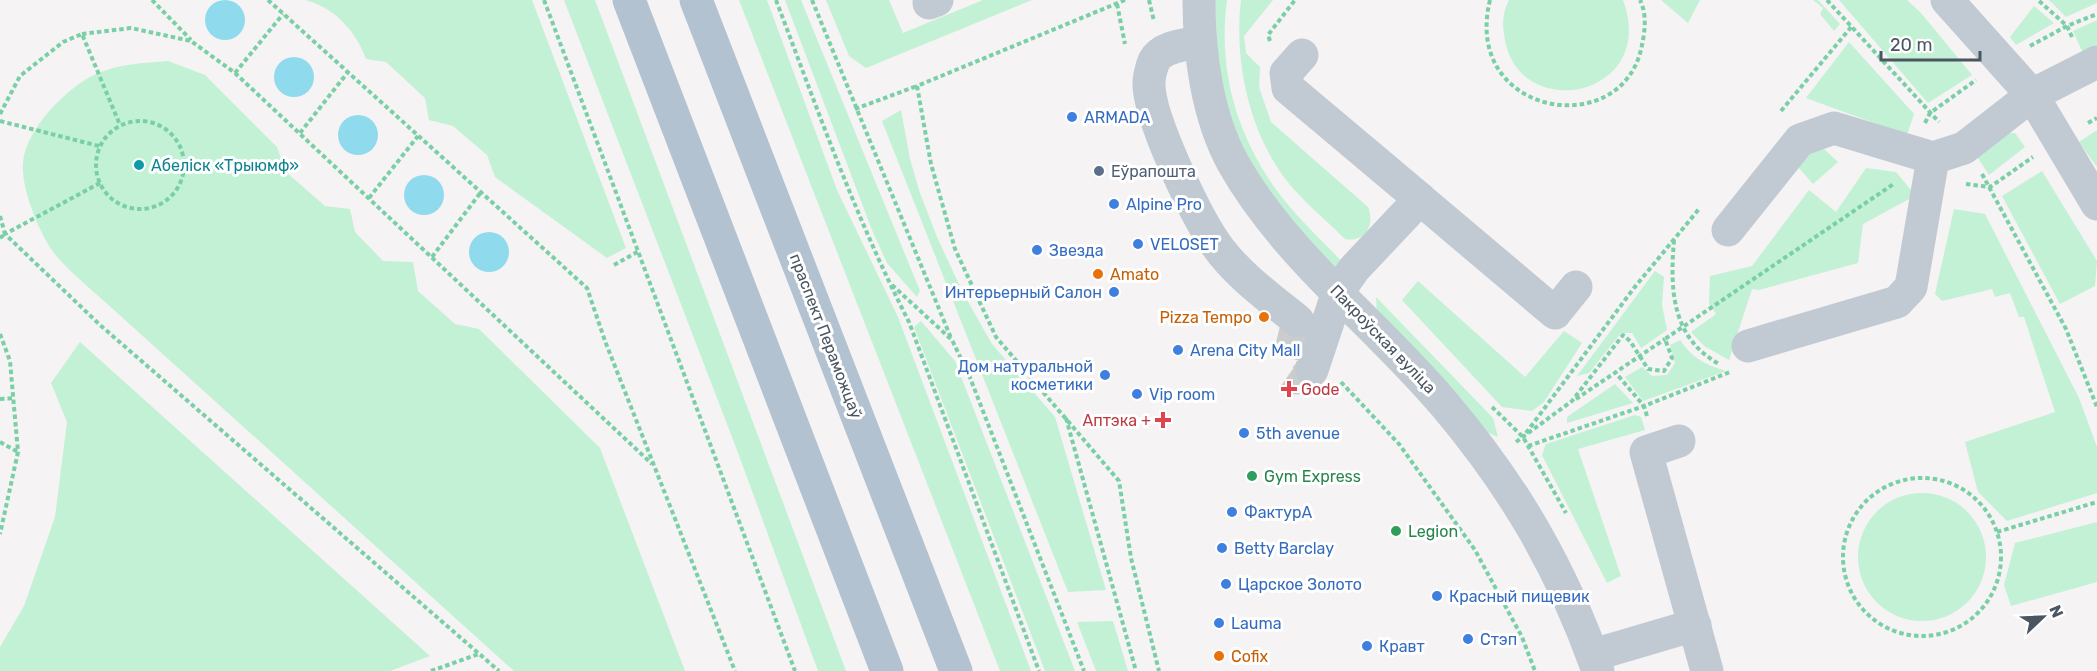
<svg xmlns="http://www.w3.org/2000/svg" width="2097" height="671" font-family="Rubik,sans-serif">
<rect width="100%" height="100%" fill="#f5f3f3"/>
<g fill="#c3f1d5">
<path d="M305,0H532L626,248L607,258L495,177L487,155L453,126L429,120L425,98L386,62L366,59C356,31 334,7 305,0Z"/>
<polygon points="564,0 595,0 846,671 818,671 737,450"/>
<polygon points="739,0 767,0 837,190 898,317 1031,671 1000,671"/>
<polygon points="785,0 801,0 920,291 917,297 887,263 872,230"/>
<polygon points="826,0 889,0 903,33 983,0 1032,0 866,68 849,56"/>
<path d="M1215,0H1227C1218,68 1235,131 1275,188C1294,215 1321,239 1343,263L1333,270L1256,181L1220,101Z"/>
<path d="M1241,0H1273L1244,36L1246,53L1260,67L1259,87L1271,122L1368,207C1375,224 1366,243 1345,239C1325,219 1300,199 1283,176C1248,127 1234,59 1241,0Z"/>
<path d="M1509,0H1623C1659,96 1520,125 1505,40C1502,26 1502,13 1509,0Z"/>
<polygon points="1661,0 1700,0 1688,23"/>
<polygon points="1813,0 1818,0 1840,24 1834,31 1820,14 1823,8"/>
<polygon points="1839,0 1907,0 1921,13 1972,75 1928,103"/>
<polygon points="2049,0 2097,0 2097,3 2066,17"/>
<polygon points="2034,6 2054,23 2016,45 2010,37"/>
<polygon points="2097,20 2097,45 2082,51 2073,31"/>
<polygon points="1849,42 1914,114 1907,135 1806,98"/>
<path d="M168,61L205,75L277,147L286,172L325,206L350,209L355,232L383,261L413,262L418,291L455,324L479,329L600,448L685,671H514L114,310C95,292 66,270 51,249C38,229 21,188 23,163C25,130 67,87 96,74C118,64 144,63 168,61Z"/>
<polygon points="901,110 910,159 920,193 937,237 963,293 992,344 1055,417 1106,590 1068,592 882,121"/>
<polygon points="2097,130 2097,167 2079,142"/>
<polygon points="2004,133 2015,133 2025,147 1989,175 1976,155"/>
<polygon points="1823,148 1838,162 1813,184 1797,166 1814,149"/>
<polygon points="1866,168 1896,172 1911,190 1911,198 1863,224 1858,263 1759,290 1752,289 1729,360 1704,346 1691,332 1716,314 1709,304 1710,276 1752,266 1809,190 1836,212"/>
<polygon points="2042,171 2097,261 2095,286 2060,304 2002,196"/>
<polygon points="1954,209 1985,214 2079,398 2097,447 2097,493 2007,521 1978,492 1965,442 2055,412 2024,317 2019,317 2010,293 1995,297 1992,289 1942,301 1935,294"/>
<polygon points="1655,271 1664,277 1662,305 1667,330 1641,348 1632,333 1621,333 1589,373 1577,376"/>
<polygon points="1418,281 1525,377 1564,331 1582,343 1544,402 1532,411 1502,407 1402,300"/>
<polygon points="1376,297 1493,418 1498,437 1486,432 1377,314"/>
<polygon points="921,321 955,361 1075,671 1045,671 914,327"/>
<path d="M1680,340C1692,358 1706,365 1726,371L1643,401L1625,377L1642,367L1652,376L1667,375L1675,363L1670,345Z"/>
<polygon points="80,342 430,656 390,671 0,671 0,647 24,606 55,517 67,422 51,383"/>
<polygon points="1615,384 1633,403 1567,423 1567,417"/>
<polygon points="1635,415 1641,417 1645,430 1578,449 1621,576 1607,583 1542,455 1546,444"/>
<circle cx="1922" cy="557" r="64"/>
<polygon points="2097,522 2097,582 2011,606 2004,585 2015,543"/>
<polygon points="1113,621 1128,671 1096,671 1077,622"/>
</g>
<g fill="#90daee">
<circle cx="225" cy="20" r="20"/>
<circle cx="294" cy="77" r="20"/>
<circle cx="358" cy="135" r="20"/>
<circle cx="424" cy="195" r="20"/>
<circle cx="489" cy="252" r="20"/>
</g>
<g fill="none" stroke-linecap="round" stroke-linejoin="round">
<polyline stroke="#caccce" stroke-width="33" stroke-dasharray="33 16" stroke-linecap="butt" points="1297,326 1288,363 1289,373 1296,378 1305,378 1312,370"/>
<g stroke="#7ad0a6" stroke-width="4" stroke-dasharray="4.5 3" stroke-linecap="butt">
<polyline points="152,0 191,40"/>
<polyline points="268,0 587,288 605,341 735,671"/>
<polyline points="544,0 795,671"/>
<path d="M776,0C817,108 856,219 909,322L1039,671"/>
<polyline points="812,0 951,338"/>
<polyline points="1125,0 917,86 931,164 955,249 996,337 1119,481 1131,558 1159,671"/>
<polyline points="1149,0 1154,21"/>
<path d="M1490,0C1461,117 1624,143 1642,45C1645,31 1647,14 1640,0"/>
<polyline points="1827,0 1939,122"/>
<polyline points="1117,4 1125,44"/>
<polyline points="82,34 131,28 191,41 235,73 652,464"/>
<polyline points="2072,37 2067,26 2097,14"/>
<polyline points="1270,41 1268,35 1295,0"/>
<polyline points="2030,46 2067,26 2038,0"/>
<polyline points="235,73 283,14"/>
<polyline points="855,109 917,86"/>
<polyline points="1781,111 1852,26"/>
<polyline points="0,114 20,76 63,42 82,34 120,125"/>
<circle cx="140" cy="165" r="44"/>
<polyline points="0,121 99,146"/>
<polyline points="1925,123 1930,113 1976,80"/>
<polyline points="2088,123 2097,118"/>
<polyline points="300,133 348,72"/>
<polyline points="1982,174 2066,329 2097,407"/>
<polyline points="100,183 5,234 100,325 499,671"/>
<polyline points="1966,184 1990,187 2033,157"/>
<polyline points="369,198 418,136"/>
<polyline points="0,216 5,234"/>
<polyline points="0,238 5,234"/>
<path d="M1674,240C1670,289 1671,337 1719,364"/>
<polyline points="432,257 481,192"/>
<polyline points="614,265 639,251"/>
<polyline points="892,285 952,340 969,375 1084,671"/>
<polyline points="0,334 10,361 18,452 0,534"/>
<polyline points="1341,382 1399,444 1475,550 1522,637 1535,671"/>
<polyline points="0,399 14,398"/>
<polyline points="1576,399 1665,339"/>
<polyline points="1492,407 1523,437 1566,513"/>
<polyline points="1647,416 1644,406 1730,372"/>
<polyline points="1066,418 1136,671"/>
<polyline points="1526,433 1634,288 1699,209"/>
<polyline points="0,442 18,452"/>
<polyline points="1516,442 1572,401 1623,335 1630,341 1648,369 1664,371 1672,358 1665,339 1895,183"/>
<polyline points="1528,446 1644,406 1615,372"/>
<circle cx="1922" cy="557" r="79"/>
<polyline points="1997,532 2097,502"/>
<polyline points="431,671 479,654"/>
</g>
<g stroke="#c1cad2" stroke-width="33">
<path d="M1199,0C1199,53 1207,116 1233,163C1286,257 1376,323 1445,405C1515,488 1562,569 1598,671"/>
<polyline points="1947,0 2032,95 2097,204"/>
<polyline points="929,3 937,0"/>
<path d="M1199,42C1185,45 1162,46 1154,61C1152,66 1149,77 1149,83C1148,116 1195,214 1215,243C1236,274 1270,298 1298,321"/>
<polyline points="1302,55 1286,73 1288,88 1420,199"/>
<polyline points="1728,230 1800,140 1834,128 1933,158 1964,148 2032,95 2097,62"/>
<polyline points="1748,346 1897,302 1911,287 1933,158"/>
<polyline points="1312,370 1338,292 1354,269 1420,199 1555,313 1576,287"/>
<polyline points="1679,441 1646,452 1707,671"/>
<polyline points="1593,655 1695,625"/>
</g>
<g stroke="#b3c2d1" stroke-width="33">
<polyline points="629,0 887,671"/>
<polyline points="696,0 956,671"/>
</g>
</g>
<g fill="#3f7fe0" stroke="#fff" stroke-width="2">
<circle cx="1072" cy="117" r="6"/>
<circle cx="1114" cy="204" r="6"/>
<circle cx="1138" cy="244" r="6"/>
<circle cx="1037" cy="250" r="6"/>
<circle cx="1114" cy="292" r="6"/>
<circle cx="1178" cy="350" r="6"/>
<circle cx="1105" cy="375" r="6"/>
<circle cx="1137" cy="394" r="6"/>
<circle cx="1244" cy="433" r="6"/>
<circle cx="1232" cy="512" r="6"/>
<circle cx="1222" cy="548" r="6"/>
<circle cx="1226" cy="584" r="6"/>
<circle cx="1437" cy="596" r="6"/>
<circle cx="1219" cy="623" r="6"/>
<circle cx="1468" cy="639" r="6"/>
<circle cx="1367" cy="646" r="6"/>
</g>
<circle fill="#0f9aa8" stroke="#fff" stroke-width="2" cx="139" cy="165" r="6"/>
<circle fill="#5c6f8a" stroke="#fff" stroke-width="2" cx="1099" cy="171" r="6"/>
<g fill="#e8710a" stroke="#fff" stroke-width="2">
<circle cx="1098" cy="274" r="6"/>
<circle cx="1264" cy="317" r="6"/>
<circle cx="1219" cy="656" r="6"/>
</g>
<g fill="#e0444e" stroke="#fff" stroke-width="2">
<path d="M1286 380h6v6h6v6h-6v6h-6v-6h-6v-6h6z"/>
<path d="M1160 411h6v6h6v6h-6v6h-6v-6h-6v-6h6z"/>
</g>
<g fill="#2e9e5b" stroke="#fff" stroke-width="2">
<circle cx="1252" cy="476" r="6"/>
<circle cx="1396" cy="531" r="6"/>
</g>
<g text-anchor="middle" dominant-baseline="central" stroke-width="6" stroke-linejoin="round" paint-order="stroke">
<g font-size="16" fill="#366cbe" stroke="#fff" text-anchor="start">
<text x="1084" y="117">ARMADA</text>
<text x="1126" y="204">Alpine Pro</text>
<text x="1150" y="244">VELOSET</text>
<text x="1049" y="250">Звезда</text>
<text x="1102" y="292" text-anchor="end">Интерьерный Салон</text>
<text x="1190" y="350">Arena City Mall</text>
<text x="1093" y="366" text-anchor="end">Дом натуральной<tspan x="1093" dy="18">косметики</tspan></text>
<text x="1149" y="394">Vip room</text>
<text x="1256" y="433">5th avenue</text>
<text x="1244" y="512">ФактурА</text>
<text x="1234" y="548">Betty Barclay</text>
<text x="1238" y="584">Царское Золото</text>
<text x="1449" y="596">Красный пищевик</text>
<text x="1231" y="623">Lauma</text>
<text x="1480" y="639">Стэп</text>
<text x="1379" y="646">Кравт</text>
</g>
<g font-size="16" fill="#0d838f" stroke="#fff" text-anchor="start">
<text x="151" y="165">Абеліск «Трыюмф»</text>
</g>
<g font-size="16" fill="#4e5e75" stroke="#fff" text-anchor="start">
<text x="1111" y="171">Еўрапошта</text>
</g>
<g font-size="16" fill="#c56008" stroke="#fff" text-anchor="start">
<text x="1110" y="274">Amato</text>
<text x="1252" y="317" text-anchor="end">Pizza Tempo</text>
<text x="1231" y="656">Cofix</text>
</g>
<g font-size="16" fill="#4a5661" stroke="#fff">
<text transform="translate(826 336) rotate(69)">праспект Пераможцаў</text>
<text transform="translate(1383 339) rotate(46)">Пакроўская вуліца</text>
</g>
<g font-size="16" fill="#be3a42" stroke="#fff" text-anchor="start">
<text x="1301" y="389">Gode</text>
<text x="1151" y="420" text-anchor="end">Аптэка +</text>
</g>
<g font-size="16" fill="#27864d" stroke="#fff" text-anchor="start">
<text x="1264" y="476">Gym Express</text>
<text x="1408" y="531">Legion</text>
</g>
</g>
<g transform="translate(2043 617) rotate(67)" stroke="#ffffff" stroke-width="4.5" paint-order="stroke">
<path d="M0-4.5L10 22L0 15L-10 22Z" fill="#4a5661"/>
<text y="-9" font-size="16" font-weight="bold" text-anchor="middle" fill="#4a5661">N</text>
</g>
<path d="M1881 51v9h99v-9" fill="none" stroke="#4a5661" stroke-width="3"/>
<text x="1890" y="51" font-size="18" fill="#4a5661" stroke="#ffffff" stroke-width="4.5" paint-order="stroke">20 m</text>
</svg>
